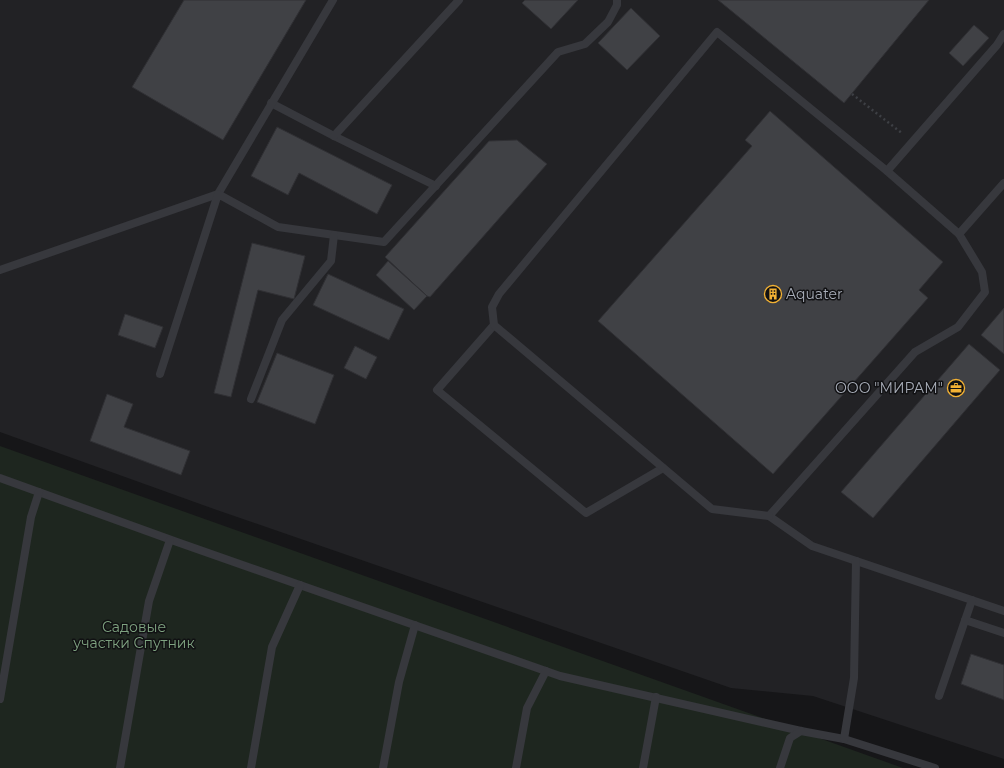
<svg xmlns="http://www.w3.org/2000/svg" width="1004" height="768" font-family="Montserrat,sans-serif">
<rect width="100%" height="100%" fill="#161618"/>
<polygon fill="#222225" points="0,0 1004,0 1004,759 813,696 731,688 214,509 0,432"/>
<polygon fill="#1e261f" points="0,446 903,768 0,768"/>
<g fill="#404145" stroke="#303034">
<polygon points="184,0 306,0 223,140 132,87"/>
<polygon points="525,0 578,0 551,29 522,3"/>
<polygon points="718,0 929,0 844,103"/>
<polygon points="631,8 660,36 627,70 598,43"/>
<polygon points="974,25 989,38 963,66 949,53"/>
<polygon points="770,111 943,262 919,290 928,298 773,474 598,321 752,146 745,140"/>
<polygon points="277,127 392,185 377,214 299,173 288,195 251,176"/>
<polygon points="517,140 547,164 430,297 427,296 385,257 489,141"/>
<polygon points="252,243 305,256 294,299 258,290 231,397 214,393"/>
<polygon points="388,261 427,296 414,310 376,275"/>
<polygon points="328,274 404,309 389,340 313,305"/>
<polygon points="1004,308 1004,354 981,335"/>
<polygon points="125,314 163,327 155,348 118,335"/>
<polygon points="969,344 1000,370 873,518 841,492"/>
<polygon points="355,346 377,357 366,379 344,368"/>
<polygon points="277,353 334,375 315,424 257,402"/>
<polygon points="107,394 133,404 124,427 190,451 181,475 90,441"/>
<polygon points="971,654 1004,665 1004,700 961,684"/>
</g>
<g fill="none" stroke-linecap="round" stroke-linejoin="round">
<polyline stroke="#3d3f44" stroke-width="2.5" stroke-dasharray="2 3" stroke-linecap="butt" points="852,94 903,134"/>
<g stroke="#37383d" stroke-width="8">
<polyline points="271,103 334,136 436,186"/>
<polyline points="334,136 459,0"/>
<polyline points="887,171 959,234 982,272 985,292 958,327 915,352 769,516 812,546 1004,611"/>
<polyline points="959,234 1004,183"/>
<polyline points="0,270 218,194 333,0"/>
<polyline points="494,325 437,390 586,513 663,468"/>
<polyline points="160,374 218,194 278,227 384,242 558,52 585,44 608,22 617,5 617,0"/>
<polyline points="251,399 282,320 331,261 334,235"/>
<polyline points="0,478 177,542 560,676 801,731 844,739 935,768"/>
<polyline points="769,516 712,509 494,325 492,307 499,294 717,32 887,171 997,45 1004,34"/>
<polyline points="965,620 1004,633"/>
<polyline points="939,696 972,600"/>
<polyline points="0,699 31,517 39,492"/>
<polyline points="844,739 854,678 856,561"/>
<polyline points="120,768 149,601 170,540"/>
<polyline points="251,768 272,647 300,585"/>
<polyline points="383,768 399,682 415,625"/>
<polyline points="516,768 527,708 546,671"/>
<polyline points="643,768 656,697"/>
<polyline points="780,768 790,738 801,731"/>
</g>
</g>
<defs>
<g id="building-ring" transform="scale(0.9)"><circle r="9.5" fill="#111113" stroke="#f2b134" stroke-width="1.5"/><path d="M-4-6H4V6H1V3H-1V6H-4ZM-2.5-4.3h1.7v1.8h-1.7ZM.8-4.3h1.7v1.8H.8ZM-2.5-1h1.7V.8h-1.7ZM.8-1h1.7V.8H.8Z" fill="#f2b134"/></g>
<g id="office-ring" transform="scale(0.9)"><circle r="9.5" fill="#111113" stroke="#f2b134" stroke-width="1.5"/><path d="M-6-3h4V-5.5h4V-3h4V5H-6ZM-1-4.5V-3h2v-1.5ZM-6 0V1H6V0Z" fill="#f2b134"/></g>
</defs>
<g fill-rule="evenodd">
<use href="#building-ring" x="773" y="294"/>
<use href="#office-ring" x="956" y="388"/>
</g>
<g text-anchor="middle" dominant-baseline="central" stroke-width="3" stroke-linejoin="round" paint-order="stroke">
<g font-size="14" fill="#a8adb8" stroke="#111113" text-anchor="start">
<text x="786" y="294">Aquater</text>
<text x="943" y="388" text-anchor="end">ООО "МИРАМ"</text>
</g>
<g font-size="14" fill="#7fa381" stroke="#111113">
<text x="134" y="627">Садовые<tspan x="134" dy="16">участки Спутник</tspan></text>
</g>
</g>
</svg>
